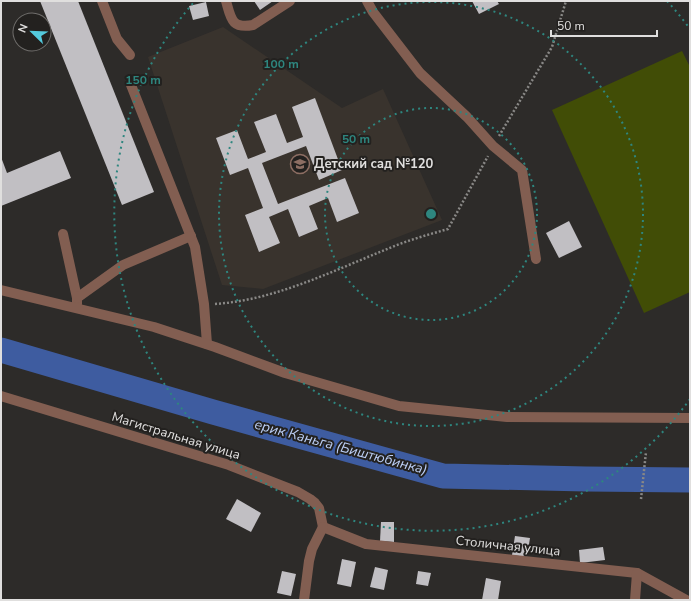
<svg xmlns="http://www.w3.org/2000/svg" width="691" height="601" font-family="'Nunito Sans',sans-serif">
<rect width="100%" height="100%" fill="#2d2b29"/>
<polygon fill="#39332d" points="223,27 342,108 383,89 442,220 263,289 222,285 148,57"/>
<polygon fill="#414d06" points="682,51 690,67 690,292 644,313 552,110"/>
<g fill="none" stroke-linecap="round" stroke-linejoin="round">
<polyline stroke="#3e5ca0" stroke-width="25" points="1,350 213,412 443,476 586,479 690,480"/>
</g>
<g fill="#c1bfc3">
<polygon points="40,1 78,1 154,192 122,205"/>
<polygon points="254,1 273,1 260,10"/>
<polygon points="472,1 497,1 499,4 479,14"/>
<polygon points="206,2 209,16 193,20 189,6"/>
<polygon points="315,98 342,170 319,180 306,146 262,163 278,204 345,178 359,213 337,222 328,198 309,206 318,229 299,237 288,209 269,217 280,243 259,252 245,215 263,208 248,168 230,175 216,138 237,130 248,159 266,152 254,122 276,114 287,143 303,137 292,107"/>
<polygon points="60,151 71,178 1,206 1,157 7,173"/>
<polygon points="569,221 582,247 559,258 546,233"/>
<polygon points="237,499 261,513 251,532 226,519"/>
<polygon points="381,522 394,522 394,542 380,541"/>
<polygon points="515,536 530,538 527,557 512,555"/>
<polygon points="603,547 605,560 580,563 579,550"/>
<polygon points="342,559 356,562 351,587 337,584"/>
<polygon points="375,567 388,570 384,590 370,587"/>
<polygon points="282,571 296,574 291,596 277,593"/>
<polygon points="418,571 431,573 428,586 416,584"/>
<polygon points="486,578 501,581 498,600 482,600"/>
</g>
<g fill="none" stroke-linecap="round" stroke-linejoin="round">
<g stroke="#898886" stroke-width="2.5" stroke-dasharray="2 2" stroke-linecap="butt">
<polyline points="499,136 552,47 566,1"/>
<path d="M215,304C275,300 330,272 385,250C405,241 427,235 448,229L488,156"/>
<polyline points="641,499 646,452"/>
</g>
<g stroke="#825e51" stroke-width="10">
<polyline points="102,1 117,39 130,55"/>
<path d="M226,1C231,18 231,29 253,25L290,1"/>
<polyline points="367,1 373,12 420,73 467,117 493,146 522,170 536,259"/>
<polyline points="131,85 195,247 204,304 207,344"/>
<polyline points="63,234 77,298 77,304"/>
<polyline points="1,290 154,327 215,347 285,373 399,406 507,417 690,418"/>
<polyline points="77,298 123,265 191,236"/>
<polyline points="1,396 229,465 298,492 310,499 315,503 319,508 323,527"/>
<polyline points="323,527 366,544 637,573 686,600"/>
<polyline points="304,600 309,561 312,549 323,527"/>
<polyline points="635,600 637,573"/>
</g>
</g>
<g fill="none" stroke="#2e867f" stroke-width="2" stroke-dasharray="2 4">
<circle cx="431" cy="214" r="106"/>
<circle cx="431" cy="214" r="212"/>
<path d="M690 399A318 318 0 1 1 195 1M667 1A318 318 0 0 1 690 29"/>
</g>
<defs>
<g id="school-ring" transform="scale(1)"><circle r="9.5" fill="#23211f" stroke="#8d6e63" stroke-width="1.5"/><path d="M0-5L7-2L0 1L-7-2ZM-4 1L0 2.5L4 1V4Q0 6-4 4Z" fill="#8d6e63"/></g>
</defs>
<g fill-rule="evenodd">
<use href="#school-ring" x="300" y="164"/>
</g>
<g text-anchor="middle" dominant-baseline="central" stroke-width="4" stroke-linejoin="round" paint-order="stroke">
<g font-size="13" font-weight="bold" fill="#e0dfde" stroke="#23211f" text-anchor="start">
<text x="314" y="164">Детский сад №120</text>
</g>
<g font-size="13" fill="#e0dfde" stroke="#23211f">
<text transform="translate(176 436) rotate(17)">Магистральная улица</text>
<text transform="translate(508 546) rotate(6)">Столичная улица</text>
</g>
<g font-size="14" font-style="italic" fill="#bccff6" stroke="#23211f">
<text transform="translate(341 447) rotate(15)">ерик Каньга (Биштюбинка)</text>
</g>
</g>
<circle cx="431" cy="214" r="6" fill="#2e867f" stroke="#23211f" stroke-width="2"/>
<g font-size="12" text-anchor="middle" font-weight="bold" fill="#2e867f" stroke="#23211f" stroke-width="4" stroke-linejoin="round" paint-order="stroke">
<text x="281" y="68">100 m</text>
<text x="143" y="84">150 m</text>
<text x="356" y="143">50 m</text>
</g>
<rect width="691" height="601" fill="none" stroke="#e0dfde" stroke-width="4"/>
<g transform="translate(32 32) rotate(293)"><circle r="19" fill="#23211f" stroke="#6f6d6b"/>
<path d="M0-3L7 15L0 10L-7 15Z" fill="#54cadd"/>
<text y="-6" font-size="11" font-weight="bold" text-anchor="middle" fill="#e0dfde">N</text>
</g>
<path d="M551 30v6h106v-6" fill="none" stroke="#e0dfde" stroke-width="2"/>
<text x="557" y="30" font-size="12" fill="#e0dfde" stroke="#23211f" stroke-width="3" paint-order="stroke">50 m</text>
</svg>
